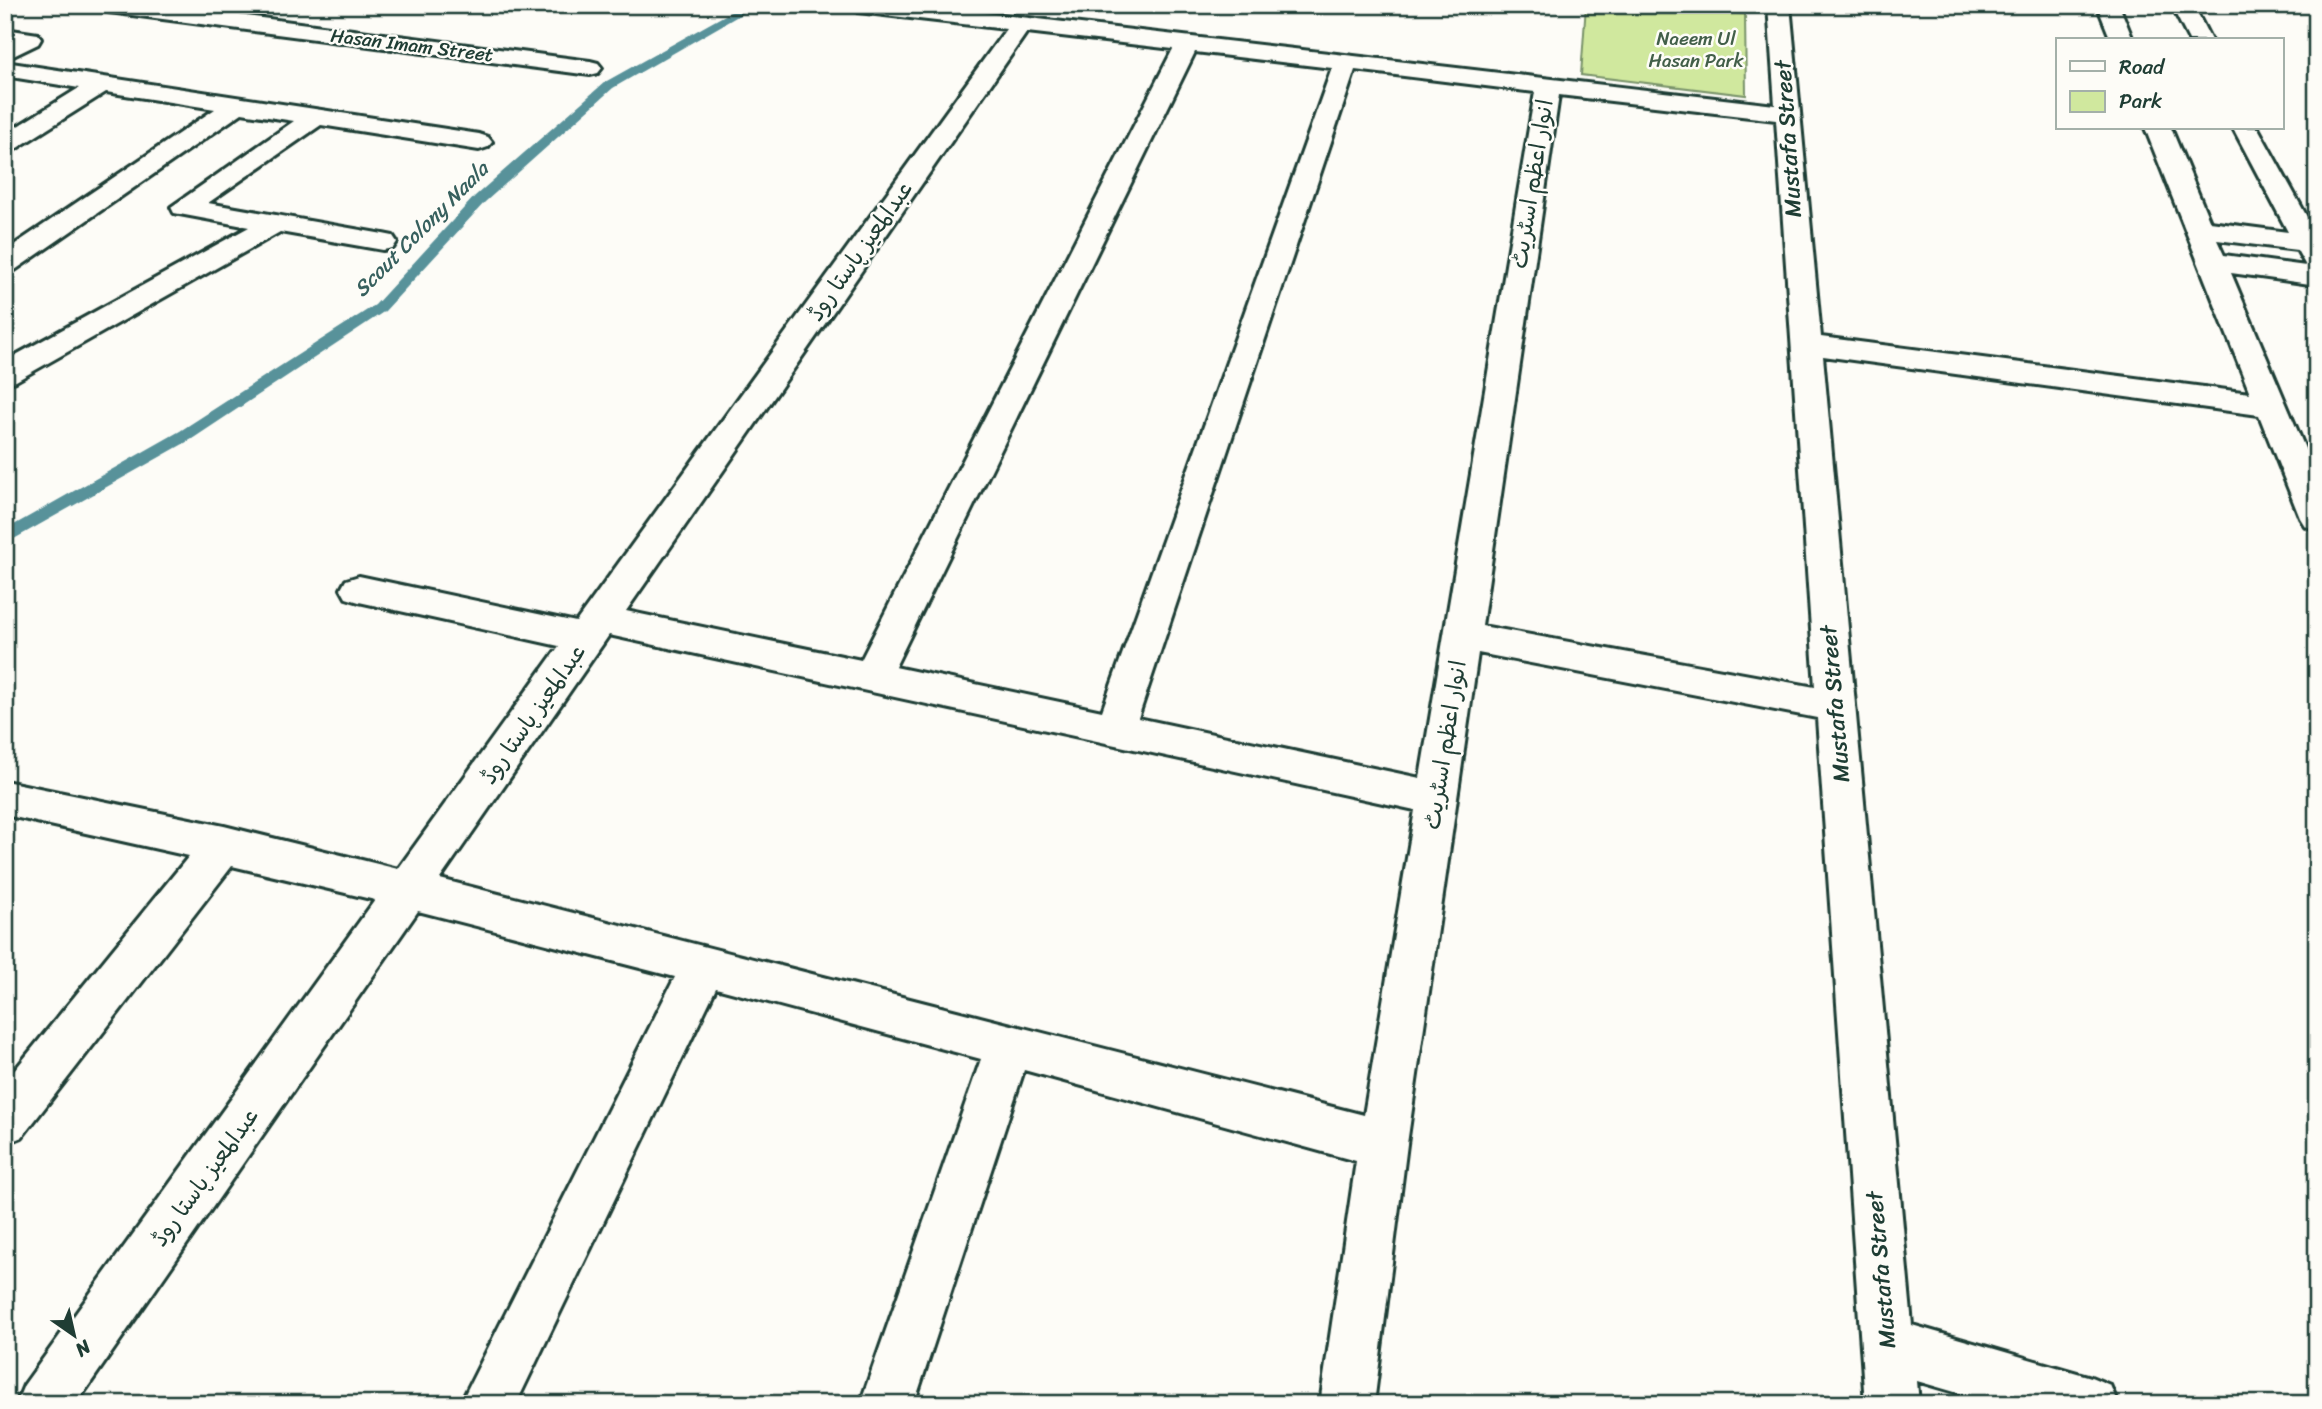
<svg xmlns="http://www.w3.org/2000/svg" width="2322" height="1409" font-family="Sriracha,'Playpen Sans Arabic',sans-serif">
<rect width="100%" height="100%" fill="#fdfcf7"/>
<filter id="ink" filterUnits="userSpaceOnUse"><feTurbulence type="fractalNoise" baseFrequency=".0143" numOctaves="2"/><feDisplacementMap in="SourceGraphic" scale="14" xChannelSelector="R" yChannelSelector="G"/><feConvolveMatrix kernelMatrix="1 2 1 2 8 2 1 2 1" color-interpolation-filters="sRGB"/></filter>
<g filter="url(#ink)">
<polygon fill="#d0e89e" stroke="#789269" stroke-width="2" points="1586,5 1664,5 1745,14 1746,95 1581,75"/>
<g fill="none" stroke-linecap="round" stroke-linejoin="round">
<polygon fill="#59929a" fill-rule="evenodd" points="743,5 757,5 613,88 485,202 385,311 192,439 5,544 5,530 180,431 375,305 475,196 605,82"/>
<g stroke="#1f3d34" stroke-width="6">
<g id="minor">
<polygon points="98,5 162,5 590,61 598,63 602,68 598,73 590,75 109,12"/>
<path d="M847,5H917L1775,105L1768,5H1790L1821,337L2250,393L2145,128H2171L2210,222L2288,232L2233,128H2258L2317,235V285L2231,273L2317,477V530L2305,526L2300,518L2259,415L1823,356L1912,1325L2091,1377L2110,1385L2118,1404H1996L1917,1381L1919,1404H1865L1817,718L1478,653L1407,1144L1374,1404H1320L1356,1161L1024,1070L914,1404H860L981,1059L716,988L516,1404H460L675,977L418,911L76,1404H16L24,1385L375,900L232,866L22,1137L5,1144V1082L189,856L5,815V781L224,826L398,869L559,646L359,602L346,598L341,589L346,580L359,576L576,622L1006,29L858,12ZM1027,32L1173,49L861,660L626,611ZM1195,52L1332,68L1102,711L895,667ZM1355,70L1535,92L1420,778L1138,718ZM1559,95L1776,120L1815,687L1482,626ZM2217,240L2297,250L2306,266L2224,255ZM609,635L1415,810L1364,1115L440,879Z"/>
<polygon points="2097,5 2119,5 2133,40 2111,40"/>
<polygon points="2171,5 2193,5 2211,40 2189,40"/>
<polygon points="5,29 38,34 41,39 38,44 5,60"/>
<polygon points="5,62 479,134 488,137 492,142 488,147 479,150 321,125 208,203 383,234 393,236 397,242 393,248 383,250 280,232 16,381 5,384 5,361 249,227 174,213 171,207 294,121 242,113 15,270 5,272 5,251 215,109 106,92 14,150 5,153 5,134 79,88 5,76"/>
</g>
</g>
<use href="#minor" fill="#fdfcf7" fill-rule="evenodd"/>
</g>
</g>
<g text-anchor="middle" dominant-baseline="central" stroke-width="5" stroke-linejoin="round" paint-order="stroke">
<g font-size="19" fill="#425f49" stroke="#fdfcf7">
<text x="1696" y="38">Naeem Ul<tspan x="1696" dy="22">Hasan Park</tspan></text>
</g>
<g font-size="19" fill="#1f3d34" stroke="#fdfcf7">
<text transform="translate(412 45) rotate(7)">Hasan Imam Street</text>
</g>
<g font-size="21" font-style="italic" fill="#37605e" stroke="#fdfcf7">
<text transform="translate(421 229) rotate(-45)">Scout Colony Naala</text>
</g>
<g font-size="23" fill="#1f3d34" stroke="#fdfcf7">
<text transform="translate(1788 139) rotate(-94)">Mustafa Street</text>
<text transform="translate(1532 184) rotate(-81)">انوار اعظم اسٹریٹ</text>
<text transform="translate(860 251) rotate(-55)">عبدالمعیز پاستا روڈ</text>
<text transform="translate(1835 704) rotate(-95)">Mustafa Street</text>
<text transform="translate(533 714) rotate(-55)">عبدالمعیز پاستا روڈ</text>
<text transform="translate(1445 745) rotate(-81)">انوار اعظم اسٹریٹ</text>
<text transform="translate(205 1177) rotate(-54)">عبدالمعیز پاستا روڈ</text>
<text transform="translate(1881 1270) rotate(-95)">Mustafa Street</text>
</g>
</g>
<rect width="2322" height="1409" fill="none" stroke="#fdfcf7" stroke-width="28"/>
<rect x="14" y="14" width="2294" height="1381" fill="none" stroke="#1f3d34" stroke-width="2.5" filter="url(#ink)"/>
<rect x="2056" y="38" width="228" height="91" fill="#fdfcf7" stroke="#a4b0a9" stroke-width="2"/>
<rect x="2070" y="61" width="35" height="10" fill="#fdfcf7" stroke="#a4b0a9" stroke-width="2"/>
<text x="2119" y="74" font-size="21" fill="#1f3d34">Road</text>
<rect x="2070" y="91" width="35" height="21" fill="#d0e89e" stroke="#a4b0a9" stroke-width="2"/>
<text x="2119" y="108" font-size="21" fill="#1f3d34">Park</text>
<g transform="translate(74 1335) rotate(146)" stroke="#fdfcf7" stroke-width="5" paint-order="stroke">
<path d="M0-5L12 26L0 18L-12 26Z" fill="#1f3d34"/>
<text y="-10" font-size="19" font-weight="bold" text-anchor="middle" fill="#1f3d34">N</text>
</g>
</svg>
